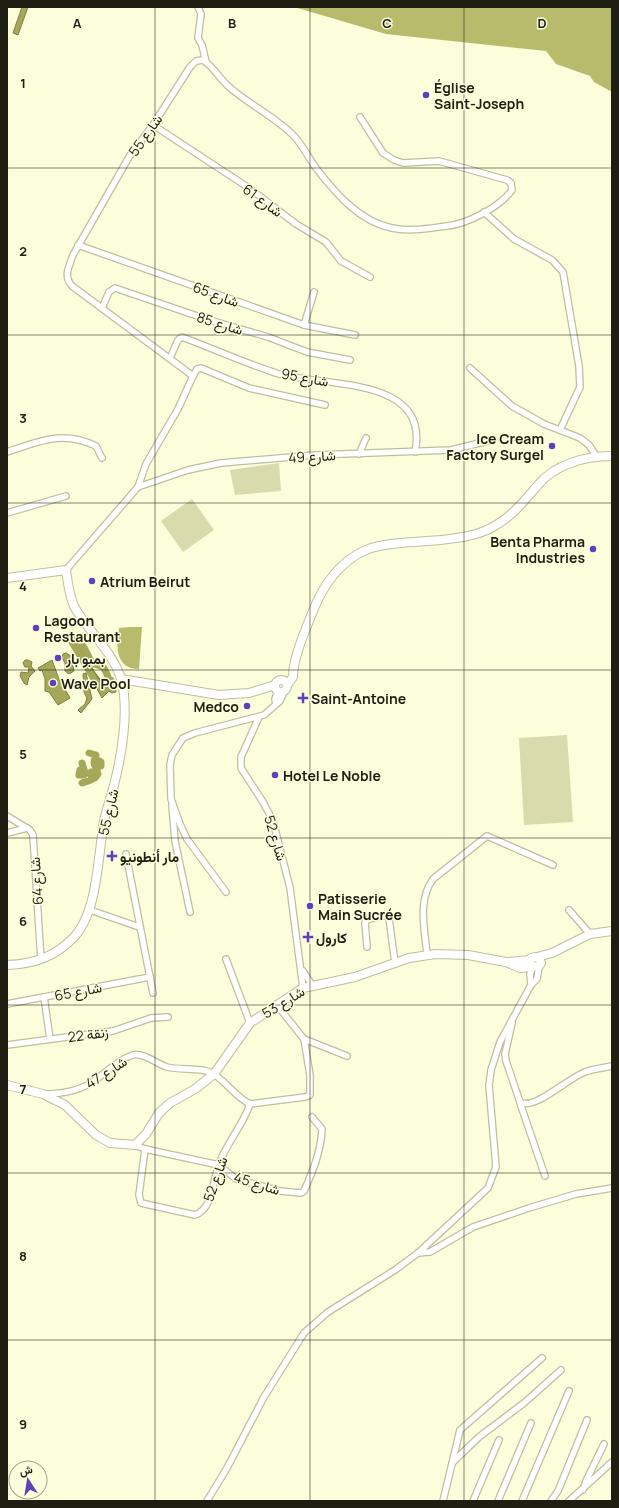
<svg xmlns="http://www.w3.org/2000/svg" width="619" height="1508" font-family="Manrope,Vazirmatn,sans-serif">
<rect width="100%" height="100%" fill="#fbfddb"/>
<g fill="#d9dbad">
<polygon points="279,463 281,491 235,495 230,470"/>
<polygon points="192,499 214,530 183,552 161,521"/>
<polygon points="567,735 573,822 524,825 519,738"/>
</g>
<g fill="#b8bb6c">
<polygon points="294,7 612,7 612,92 594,82 590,76 556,64 546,51 386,34"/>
<path d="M130,627H142L139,669C115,669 116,646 119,628Z"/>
</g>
<g fill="#a6a859" stroke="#7d7f44">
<polygon points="22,7 28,7 18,35 13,33"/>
<polygon points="66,653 71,656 74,671 69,674 65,671 65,663 62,658 63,654"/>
<polygon points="25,660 28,660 32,662 31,666 35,671 29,677 27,685 24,683 20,676 21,672 28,673 29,667 25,667 23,663"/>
<polygon points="52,660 59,679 70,698 58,705 49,692 45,691 45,679 42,670 40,671 38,668"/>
<polygon points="86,673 92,699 81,713 78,710 85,704 87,698 84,692 83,674"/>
<polygon points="108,677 113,678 116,692 112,693 109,691 102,698 95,685"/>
</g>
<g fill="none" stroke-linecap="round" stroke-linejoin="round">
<g stroke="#7d7f44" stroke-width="2">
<polyline points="73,636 78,648 84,654 89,666 101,681"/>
<polyline points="79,650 90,665 99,682"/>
</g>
<g stroke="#a6a859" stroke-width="7">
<polyline points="69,637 97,684"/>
<path d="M79,645L83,646L92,663C103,667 103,664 108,677"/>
<polyline points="80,770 79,775 84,775 85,773 82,763"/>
<path d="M82,783C88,781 96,780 96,772H91L90,774L92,778H95L98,774C96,770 95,767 95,762L97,760L100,762V766L96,767C94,765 94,762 96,760H97L101,762V766L96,767C92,763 95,760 96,755L89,753"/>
</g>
<g stroke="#bdbf9f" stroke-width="8">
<g id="street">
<polyline points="198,7 201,14 198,38 202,45 206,62"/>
<polyline points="153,125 249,188 296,224 326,242 341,261 370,277"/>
<polyline points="484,212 514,239 552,260 563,272 579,366 580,387 560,430"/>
<polyline points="78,245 304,325 355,335"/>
<polyline points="102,308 109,292 115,288 206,319 268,337 307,352 350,360"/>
<polyline points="304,325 314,292"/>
<path d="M170,358L178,340L182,337C214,349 247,364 279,374C325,387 431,376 415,452"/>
<polyline points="470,368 512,406 544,424 580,438 589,445 597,457"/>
<polyline points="193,376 197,369 201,368 249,388 325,405"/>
<path d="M7,452C39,441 63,430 96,446L102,458"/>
<polyline points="359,454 366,438"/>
<polyline points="138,487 188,470 221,463 315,455 451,450 488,441"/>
<polyline points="7,513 66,496"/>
<path d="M66,570L138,487L146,464L178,409L193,376L72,286C63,276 69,267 73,255L129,157L153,125L190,67L196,61L203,60C213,66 219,78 228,86C248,104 274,116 293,135C302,144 308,157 316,168C335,193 360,222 392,228C409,232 430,228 447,226C467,224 500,207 512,190L511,183L507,180L439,161L403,163L394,160L383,153L360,117"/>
<polyline points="276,704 275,699 278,691"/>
<polyline points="259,717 241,757 241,768 263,802 273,821 290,888 303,988"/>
<polyline points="172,805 175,841 190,912"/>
<polyline points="7,816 30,830 33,835 41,960"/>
<polyline points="7,833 27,828"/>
<polyline points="126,854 153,993"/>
<polyline points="226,892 187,839 180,824 171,799 170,765 172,755 183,738 195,733 264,715 280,701 284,692"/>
<polyline points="90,910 139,927"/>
<polyline points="569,910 590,934"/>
<polyline points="367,947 365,922 369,919 387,915 389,918 395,963"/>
<path d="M427,955C425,930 417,901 433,879L487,836L553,865"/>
<polyline points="226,959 250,1023"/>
<polyline points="303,971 312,985"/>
<polyline points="531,985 530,974 533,967"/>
<polyline points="44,997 50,1039"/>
<polyline points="7,1004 150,977"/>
<polyline points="276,1004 304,1039 347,1056"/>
<path d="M512,1023L505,1054L506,1061L520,1102C534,1111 568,1078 585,1072C593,1069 603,1068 612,1066"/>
<polyline points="7,1045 113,1031 151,1018 168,1017"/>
<path d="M45,1094C63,1094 79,1091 94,1081C107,1072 117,1060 133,1055C143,1052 157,1064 167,1067C182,1071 202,1066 215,1075C227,1083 237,1098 250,1104L305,1097L310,1095V1075L304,1039"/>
<polyline points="520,1103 545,1176"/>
<path d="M135,1145L145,1149L219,1165L236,1179L280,1191L301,1193L304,1191C313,1171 321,1151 322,1129L312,1117"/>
<path d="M145,1149L139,1195L141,1203L195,1215C212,1210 213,1182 218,1167C225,1144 243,1126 250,1104"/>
<polyline points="418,1253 430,1252 473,1227 529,1208 576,1194 612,1188"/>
<polyline points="453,1462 479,1437 524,1403 561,1370"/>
<polyline points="583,1490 586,1481 604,1444"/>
<polyline points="207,1501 227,1468 264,1397 304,1333 328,1312 395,1270 418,1253 488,1188 496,1167 489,1085 491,1070 500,1042 531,985 537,979 539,966"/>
<polyline points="443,1501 460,1430 542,1358"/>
<polyline points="473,1501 499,1440"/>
<polyline points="498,1501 531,1423"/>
<polyline points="522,1501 569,1391"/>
<polyline points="551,1501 558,1491 587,1420"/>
<polyline points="569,1501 612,1462"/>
</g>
</g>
<g stroke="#bdbf9f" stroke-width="10">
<g id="secondary">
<path d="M7,578L66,570C68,583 69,597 75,608C89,632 113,652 121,679C130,710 121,759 113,789C110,800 106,811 104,821C98,854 98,912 74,937C55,957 34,964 7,965"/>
<polyline points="121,679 219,695 249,693 275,685"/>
<circle cx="281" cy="686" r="6"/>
<path d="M287,685L293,677C293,659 304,633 311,616C321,589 338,562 366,550C385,542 420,542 441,540C458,538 476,536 491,528C512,517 523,502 538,485C555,464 586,456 612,456"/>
<polyline points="537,957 552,953 590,934 612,931"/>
<polyline points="507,962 530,960"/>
<polyline points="7,1085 43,1094 65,1105 96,1135 110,1143 135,1145 146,1134 159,1113 170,1103 195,1089 214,1074 250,1023 303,988 355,977 409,958 436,954 468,955 506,962 520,968 539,966 541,963 539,958 535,957 531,958 530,963 532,967"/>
</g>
</g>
<use href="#street" stroke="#fff" stroke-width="5.5"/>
<use href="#secondary" stroke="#fff" stroke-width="8"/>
</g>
<path fill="none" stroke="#1e1e12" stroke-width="1" stroke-opacity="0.55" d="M155,7V1501M310,7V1501M464,7V1501M7,168H612M7,335H612M7,503H612M7,670H612M7,838H612M7,1005H612M7,1173H612M7,1340H612"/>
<g fill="#6040b8" stroke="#fbfddb" stroke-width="1.5">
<circle cx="426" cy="95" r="4"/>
<circle cx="552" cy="446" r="4"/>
<circle cx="593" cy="549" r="4"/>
<circle cx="92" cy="581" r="4"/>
<circle cx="36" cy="628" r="4"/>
<circle cx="58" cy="658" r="4"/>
<circle cx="53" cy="683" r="4"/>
<path d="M301 692h4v4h4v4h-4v4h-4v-4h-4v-4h4z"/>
<circle cx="247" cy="706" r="4"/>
<circle cx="275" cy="775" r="4"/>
<path d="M110 850h4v4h4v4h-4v4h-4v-4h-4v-4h4z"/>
<circle cx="310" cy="906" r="4"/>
<path d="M306 931h4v4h4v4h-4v4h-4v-4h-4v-4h4z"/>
</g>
<g text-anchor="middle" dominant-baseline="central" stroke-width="3" stroke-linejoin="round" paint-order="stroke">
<g font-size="14" font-weight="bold" fill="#1e1e12" stroke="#fbfddb" text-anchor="start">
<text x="434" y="87">Église<tspan x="434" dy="16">Saint-Joseph</tspan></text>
<text x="544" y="438" text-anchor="end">Ice Cream<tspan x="544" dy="16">Factory Surgel</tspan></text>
<text x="585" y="541" text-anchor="end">Benta Pharma<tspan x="585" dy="16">Industries</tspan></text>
<text x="100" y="581">Atrium Beirut</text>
<text x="44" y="620">Lagoon<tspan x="44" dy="16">Restaurant</tspan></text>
<text x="66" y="658">بمبو بار</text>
<text x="61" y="683">Wave Pool</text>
<text x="311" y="698">Saint-Antoine</text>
<text x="239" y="706" text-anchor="end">Medco</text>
<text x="283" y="775">Hotel Le Noble</text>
<text x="120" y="856">مار أنطونيو</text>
<text x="318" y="898">Patisserie<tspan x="318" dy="16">Main Sucrée</tspan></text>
<text x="316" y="937">كارول</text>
</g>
<g font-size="14" fill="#1e1e12" stroke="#fbfddb">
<text transform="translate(145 135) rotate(-55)">شارع 55</text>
<text transform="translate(263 200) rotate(36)">شارع 61</text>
<text transform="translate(216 294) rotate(20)">شارع 65</text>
<text transform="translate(220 323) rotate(17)">شارع 85</text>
<text transform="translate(305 377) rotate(10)">شارع 95</text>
<text transform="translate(312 456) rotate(-3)">شارع 49</text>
<text transform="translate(108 812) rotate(-77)">شارع 55</text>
<text transform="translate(276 838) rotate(73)">شارع 52</text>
<text transform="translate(36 881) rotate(-94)">شارع 64</text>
<text transform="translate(78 991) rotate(-11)">شارع 65</text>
<text transform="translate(283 1002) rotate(-32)">شارع 53</text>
<text transform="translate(88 1034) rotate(-8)">زنقة 22</text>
<text transform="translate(106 1072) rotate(-33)">شارع 47</text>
<text transform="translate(215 1179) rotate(-71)">شارع 52</text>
<text transform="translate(257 1183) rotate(17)">شارع 45</text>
</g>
</g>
<g font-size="13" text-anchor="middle" font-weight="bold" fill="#1e1e12" stroke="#fbfddb" stroke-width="3" stroke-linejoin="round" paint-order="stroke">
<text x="77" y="28">A</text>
<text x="232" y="28">B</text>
<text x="387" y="28">C</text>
<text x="542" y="28">D</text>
<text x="23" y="88">1</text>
<text x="23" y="256">2</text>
<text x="23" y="423">3</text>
<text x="23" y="591">4</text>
<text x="23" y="759">5</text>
<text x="23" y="926">6</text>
<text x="23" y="1094">7</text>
<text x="23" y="1261">8</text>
<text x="23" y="1429">9</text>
</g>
<rect width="619" height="1508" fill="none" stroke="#1e1e12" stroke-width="16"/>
<g transform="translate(28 1480) rotate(348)"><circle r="19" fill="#fbfddb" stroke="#a3a48b"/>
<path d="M0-3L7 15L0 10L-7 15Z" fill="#6040b8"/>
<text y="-6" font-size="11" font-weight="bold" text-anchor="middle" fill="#1e1e12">ش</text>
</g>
</svg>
